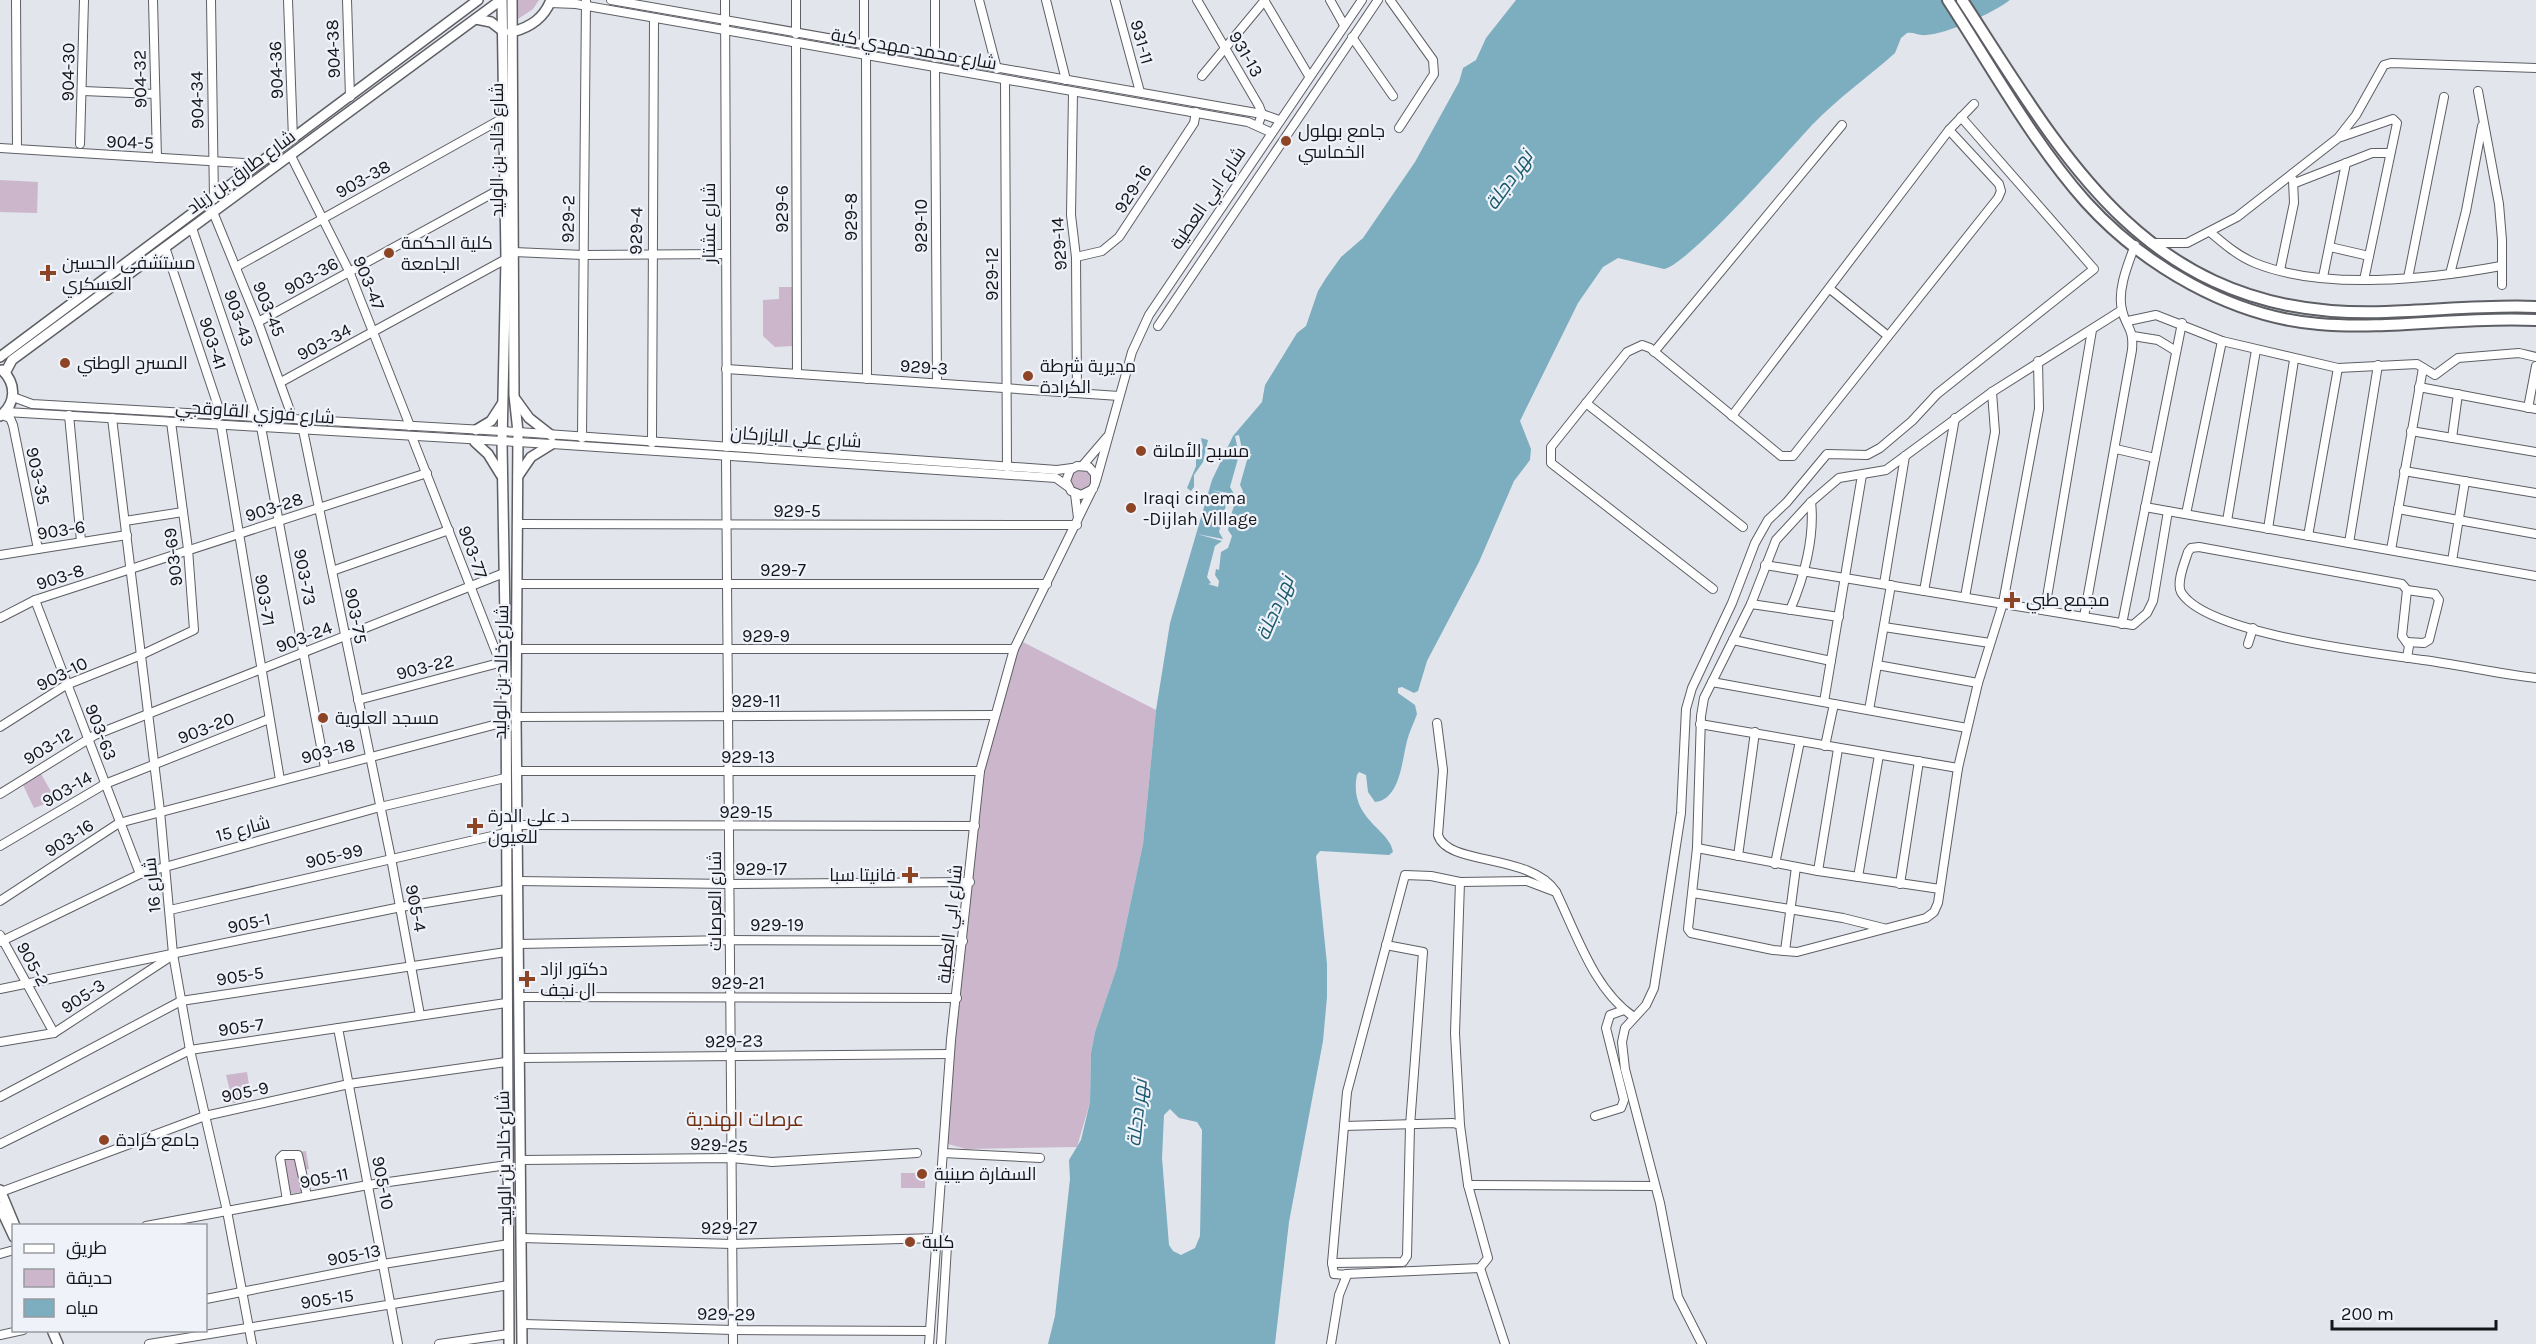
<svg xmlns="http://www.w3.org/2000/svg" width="2536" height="1344" font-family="Karla,Cairo,sans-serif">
<rect width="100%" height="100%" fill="#e3e5ec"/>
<g fill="#cbb6cb">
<polygon points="518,0 539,0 533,9 518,19"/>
<polygon points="0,180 38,182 37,213 0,212"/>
<polygon points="779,287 793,287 793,346 775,347 763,336 763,300 779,299"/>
<circle cx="1081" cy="480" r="10"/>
<polygon points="1019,640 1156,710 1143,844 1117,967 1095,1032 1091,1053 1090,1102 1077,1147 966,1149 944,1143 975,826 992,725"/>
<polygon points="41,774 56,800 34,808 23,785"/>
<polygon points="247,1072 251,1098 233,1103 226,1075"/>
<polygon points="306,1151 309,1169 303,1170 306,1191 283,1195 277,1155"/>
<rect x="901" y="1173" width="24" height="15"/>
</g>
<g fill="#7daebf" fill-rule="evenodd">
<path d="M1516,0H2010C1993,13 1947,34 1926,35C1919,36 1914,32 1907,33L1901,38L1895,53C1868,77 1837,99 1812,125C1789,150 1688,265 1664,269L1618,258L1603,267L1578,303L1520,421L1531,449L1530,460L1514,481L1479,562L1427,661L1418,691L1414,693L1402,687L1398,688V693L1415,705L1417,714C1414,723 1409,732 1407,741C1402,760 1400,800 1375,802L1368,792L1366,775L1359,772L1357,775C1348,819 1390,829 1393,852L1389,855L1320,851L1316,856L1327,964V997L1323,1041L1289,1222L1275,1344H1048L1055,1316L1070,1179L1069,1160L1081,1140L1090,1102L1091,1053L1095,1032L1117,967L1143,844L1156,710L1170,623L1212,480L1233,436L1262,402L1265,385L1297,333L1306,326L1318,291L1326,278L1341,257L1363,238L1415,162L1459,82L1463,68L1476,60L1486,38ZM1170,1109L1179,1118L1197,1122L1202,1130L1200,1236L1195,1248L1181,1255L1173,1251L1169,1245L1162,1158L1164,1115Z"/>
<polygon points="1201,438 1208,440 1203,462 1194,475 1194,487 1191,491 1187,488 1196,466 1196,460 1203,448"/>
</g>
<polygon fill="#e3e5ec" points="1239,435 1243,454 1252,454 1247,460 1240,485 1243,491 1240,504 1234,506 1232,512 1228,530 1232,536 1228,548 1221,552 1219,570 1216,569 1215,575 1219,581 1218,587 1208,584 1211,583 1207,577 1215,546 1222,541 1197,534 1223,539 1219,532 1227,501 1233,496 1211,490 1234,494 1230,487 1239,455 1235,436"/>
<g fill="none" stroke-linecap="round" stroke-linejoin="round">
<g stroke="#5d5f65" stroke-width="10">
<g id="minor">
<polyline points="16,0 17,149"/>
<polyline points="153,0 157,158"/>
<polyline points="211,0 214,199"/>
<polyline points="288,0 293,139"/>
<polyline points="347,0 350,97"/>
<polyline points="611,0 1262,114 1279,120"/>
<polyline points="725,0 727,447"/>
<polyline points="864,0 864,46"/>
<polyline points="935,0 935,58"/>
<polyline points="979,0 997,69"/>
<polyline points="1046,0 1066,80"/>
<polyline points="1115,0 1140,92"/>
<polyline points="1197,0 1259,106 1262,114 1258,125"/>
<polyline points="1264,0 1309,76"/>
<polyline points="1330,0 1344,25"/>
<polyline points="1390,0 1433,60 1434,74 1399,128"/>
<polyline points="550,3 576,4 1248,122 1270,132"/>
<polyline points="796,34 796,0"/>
<polyline points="1352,37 1393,96"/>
<polyline points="796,44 797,374"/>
<polyline points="866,56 867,379"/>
<polyline points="935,68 937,383"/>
<polyline points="1202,76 1265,0"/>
<polyline points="1005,80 1007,467"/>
<polyline points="83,91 155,94"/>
<polyline points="2478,91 2499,204 2502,240 2502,285"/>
<polyline points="1073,92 1071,215 1076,257 1077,393"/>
<polyline points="2341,137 2393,119 2397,123 2364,280"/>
<polyline points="80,144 84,0"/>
<polyline points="0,148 258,164"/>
<polyline points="291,156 349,271 410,426"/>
<polyline points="2295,183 2372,153 2390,153"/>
<polyline points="213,212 258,322 293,419"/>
<polyline points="192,228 256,417"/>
<path d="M2210,232C2224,244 2238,256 2255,263C2324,291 2430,279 2501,266"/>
<polyline points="2151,243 2187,243 2237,217 2338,138 2356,115 2384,65 2391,63 2536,68"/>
<polyline points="165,247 221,415"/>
<polyline points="2330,247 2369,256"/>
<polyline points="514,252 583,255 725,254"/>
<polyline points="1076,257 1102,251 1119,237 1194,123 1196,112"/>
<polyline points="236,267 505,117"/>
<polyline points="2280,270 2294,203 2293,180"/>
<polyline points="2450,274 2466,211 2482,126"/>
<polyline points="2323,277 2346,163"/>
<polyline points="2408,278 2444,97"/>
<polyline points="1830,289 1888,336"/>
<polyline points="2128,321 2156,315 2222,341 2186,514"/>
<polyline points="258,322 504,187"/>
<polyline points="1158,326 1378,0"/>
<polyline points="2133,336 2158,340 2176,351"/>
<polyline points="2222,341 2338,368 2417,364 2435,375 2458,358 2519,353 2536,357"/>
<polyline points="1654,352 1842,125"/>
<polyline points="2038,361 2039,409 2003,603 1978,683 1958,768 1938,903 1934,912 1926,918 1797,952 1773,950 1691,933 1688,929 1697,848 1701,716 1704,698 1751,604 1776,540 1811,502 1839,478 1886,470 1992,392 2122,310"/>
<polyline points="726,369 1119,396"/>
<polyline points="281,382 506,259"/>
<polyline points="2419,387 2536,409"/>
<polyline points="13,397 32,404 518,432 1057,470 1072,468"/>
<polyline points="1586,403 1743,527"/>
<polyline points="2528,408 2536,366"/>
<polyline points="6,412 552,444 1056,478 1067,486"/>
<polyline points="2,415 10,418 13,425 38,549"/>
<polyline points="69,415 81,541"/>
<polyline points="1732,416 1949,130 1974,104"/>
<polyline points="112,418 160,811 173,954 190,1050 227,1211 252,1344"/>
<polyline points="221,425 280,780"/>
<polyline points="261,427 325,768"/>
<polyline points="303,430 391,858 420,1015"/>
<polyline points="2411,431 2536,452"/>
<polyline points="412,437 505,675"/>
<polyline points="582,438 586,0"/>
<polyline points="2452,438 2458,394"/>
<polyline points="652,443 654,19"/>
<polyline points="2116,449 2155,458"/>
<polyline points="726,457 733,1344"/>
<polyline points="1083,465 1107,437"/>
<polyline points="2404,471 2536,493"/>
<polyline points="1096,481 1132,352 1149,315 1362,0"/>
<polyline points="1075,494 1078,518"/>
<polyline points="2145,507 2536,576"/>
<polyline points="2398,509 2536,534"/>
<polyline points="125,521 183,512"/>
<polyline points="2227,521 2256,350"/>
<polyline points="517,524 1077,525"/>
<polyline points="2268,529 2294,360"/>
<polyline points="2308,536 2338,368"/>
<polyline points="2349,543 2378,365"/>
<polyline points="2391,550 2423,368"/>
<polyline points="0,555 127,535"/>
<polyline points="2452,561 2465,481"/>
<polyline points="1765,565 2133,625 2147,613 2153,601 2168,511"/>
<polyline points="332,571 449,530"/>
<polyline points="518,584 1047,584"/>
<polyline points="1884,584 1905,456"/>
<polyline points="1713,589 1551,463 1551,447 1627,352 1642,345 1650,348 1781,456 1793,456 1998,198 2001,191 1999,184 1949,130"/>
<polyline points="1924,591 1955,418"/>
<polyline points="1965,597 1995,432 1992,392"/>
<polyline points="35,600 140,874"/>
<polyline points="1751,604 1839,617"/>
<polyline points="2045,609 2092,330"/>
<path d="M1790,610C1804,578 1815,537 1811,502"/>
<path d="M2084,617L2132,350C2134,327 2126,328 2122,310C2117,290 2128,264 2135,245"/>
<polyline points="0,618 35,600 427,473"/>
<polyline points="2122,624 2182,323"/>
<polyline points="1884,627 1990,643"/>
<polyline points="1733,640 1831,661"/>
<polyline points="2407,642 2424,643 2429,640 2439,600 2435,594 2407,590"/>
<polyline points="2248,644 2253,628"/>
<polyline points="517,649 1014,649"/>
<path d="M2407,658L2409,646L2402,636L2407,590L2402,584L2199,547L2191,548L2188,552C2185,562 2176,582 2181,592C2205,634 2375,653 2423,660C2461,665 2498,674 2536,678"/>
<polyline points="1877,665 1978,683"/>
<polyline points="1712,682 1967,728"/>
<polyline points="358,700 499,663"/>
<polyline points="1824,702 1862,475"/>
<polyline points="1869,710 1891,585"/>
<polyline points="516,717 995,715"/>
<path d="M1437,723L1443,770L1438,835C1447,866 1531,853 1556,892"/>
<polyline points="1700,724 1958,768"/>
<polyline points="0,727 66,685 141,655 194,630 188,549 171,422"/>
<polyline points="1825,746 1834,704"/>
<polyline points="516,771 980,771"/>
<polyline points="0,794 95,735 504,573"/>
<polyline points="518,825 975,826"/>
<polyline points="0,846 105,784 269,719"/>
<polyline points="1697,848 1818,871 1940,889"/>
<polyline points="1738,856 1755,732"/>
<polyline points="1775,864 1800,741"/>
<polyline points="1818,871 1838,749"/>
<polyline points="1858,877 1879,755"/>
<polyline points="518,881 730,884 970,882"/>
<path d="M1460,882L1527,881L1556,892C1577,935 1594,990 1634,1017"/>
<polyline points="1900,884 1919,761"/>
<polyline points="1693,893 1843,918 1883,928"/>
<polyline points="0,901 119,823 505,722"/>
<polyline points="170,910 505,833"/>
<polyline points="0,935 54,1033"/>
<polyline points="0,942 140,874 380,807 505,778"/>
<polyline points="519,944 730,940 963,941"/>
<polyline points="1785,951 1796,867"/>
<polyline points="0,989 401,907 505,890"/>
<polyline points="519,997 957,998"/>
<polyline points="338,1028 398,1344"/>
<polyline points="0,1042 54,1033 170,957"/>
<polyline points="520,1058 949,1054"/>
<polyline points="0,1097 181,1001 506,952"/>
<polyline points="1595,1116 1621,1108 1624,1100 1606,1028 1610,1015 1624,1010"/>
<polyline points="1344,1126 1453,1123 1460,1125 1468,1185 1488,1258 1480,1268 1346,1274"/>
<polyline points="0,1144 190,1050 506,1003"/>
<polyline points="943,1153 1040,1158"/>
<polyline points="520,1160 732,1158 772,1162 917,1153"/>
<polyline points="1468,1185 1654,1186"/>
<polyline points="1,1192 205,1116 349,1084 506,1062"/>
<polyline points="287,1200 280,1158 283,1155 298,1155 307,1196"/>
<polyline points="146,1226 368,1185 507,1165"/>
<polyline points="937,1234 947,1246 941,1344"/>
<polyline points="522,1238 732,1244 936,1238"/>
<polyline points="0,1254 14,1250"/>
<polyline points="1332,1263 1403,1262 1407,1256 1410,1126 1423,952 1386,945"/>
<polyline points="1480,1268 1505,1344"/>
<polyline points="206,1299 383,1264 509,1244"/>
<polyline points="523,1324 733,1330 930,1331"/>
<polyline points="0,1335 23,1330"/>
<polyline points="149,1344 509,1285"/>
<polyline points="439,1344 509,1334"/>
<polyline points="929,1344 951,1040 980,771 1014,649 1095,484 1095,474 1089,467 1077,466 1070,470 1066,481 1071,491 1081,495 1093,489"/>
<polyline points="1331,1344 1339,1295 1347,1275 1334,1274 1332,1263 1347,1092 1405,875 1431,876 1460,882 1455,1033 1460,1125"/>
<polyline points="1702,1344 1678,1297 1660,1203 1625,1069 1622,1042 1625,1028 1646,1005 1654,988 1681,813 1686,709 1692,688 1732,603 1755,543 1768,520 1787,502 1827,454 1867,455 1880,448 1912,421 1937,394 2094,269 1961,117"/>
</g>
</g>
<g stroke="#5d5f65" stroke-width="12">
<g id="major">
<polyline points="502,0 506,259 502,443 506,677 509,1344"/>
<polyline points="512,0 514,395 518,432 516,717 522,1344"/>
<polyline points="476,19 491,22 504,32"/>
<path d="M512,32C531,27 544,18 551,0"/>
<polyline points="0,357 478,0"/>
<polyline points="5,373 12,360 501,0"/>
<polyline points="516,400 529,418 552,436"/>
<path d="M0,416C16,404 17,384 2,370"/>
<polyline points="476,430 491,421 502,404"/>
<polyline points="475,442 488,454 501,475"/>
<polyline points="518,476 531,457 552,444"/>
<polyline points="0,1190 15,1226"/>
<polyline points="0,1207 14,1237"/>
<polyline points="52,1330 58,1344"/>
</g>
</g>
<g stroke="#5d5f65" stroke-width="14">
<g id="highway">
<path d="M1948,0C1991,66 2034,144 2086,202C2144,266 2232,317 2319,324C2391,330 2463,316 2536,320"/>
<path d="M1962,0C2058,147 2135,295 2331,311C2400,316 2468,304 2536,307"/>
</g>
</g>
<use href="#minor" stroke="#fff" stroke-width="8"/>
<use href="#major" stroke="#fff" stroke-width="9"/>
<use href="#highway" stroke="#fff" stroke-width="10"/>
</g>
<g fill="#8d4525" stroke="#f0f2fa" stroke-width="2">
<circle cx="1286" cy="141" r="6"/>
<circle cx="389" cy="253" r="6"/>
<path d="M45 264h6v6h6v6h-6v6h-6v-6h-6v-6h6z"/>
<circle cx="65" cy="363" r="6"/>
<circle cx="1028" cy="376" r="6"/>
<circle cx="1141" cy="451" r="6"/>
<circle cx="1131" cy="508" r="6"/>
<path d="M2009 591h6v6h6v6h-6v6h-6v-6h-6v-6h6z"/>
<circle cx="323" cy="718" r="6"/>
<path d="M472 817h6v6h6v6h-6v6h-6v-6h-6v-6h6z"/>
<path d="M907 866h6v6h6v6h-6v6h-6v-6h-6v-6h6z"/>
<path d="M524 970h6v6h6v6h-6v6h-6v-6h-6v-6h6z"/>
<circle cx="104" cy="1140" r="6"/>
<circle cx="922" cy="1174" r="6"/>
<circle cx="910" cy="1242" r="6"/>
</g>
<g text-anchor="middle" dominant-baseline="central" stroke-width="4.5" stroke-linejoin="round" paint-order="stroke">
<g font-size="18" fill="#151619" stroke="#f0f2fa">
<text transform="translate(1142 42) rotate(75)">931-11</text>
<text transform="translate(333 49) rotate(-92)">904-38</text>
<text transform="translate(914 49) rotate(10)">شارع محمد مهدي كبة</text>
<text transform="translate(1246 54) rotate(60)">931-13</text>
<text transform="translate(276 70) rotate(-92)">904-36</text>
<text transform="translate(68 72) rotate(-89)">904-30</text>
<text transform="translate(140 79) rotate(-91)">904-32</text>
<text transform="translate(197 100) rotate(-91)">904-34</text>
<text transform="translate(130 142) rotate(2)">904-5</text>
<text transform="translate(497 150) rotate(-90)">شارع خالد بن الوليد</text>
<text transform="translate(241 172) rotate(-36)">شارع طارق بن زياد</text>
<text transform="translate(363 179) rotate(-29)">903-38</text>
<text transform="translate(1133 189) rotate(-57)">929-16</text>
<text transform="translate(1208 198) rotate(-56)">شارع ابي العطية</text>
<text transform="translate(782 209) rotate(-90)">929-6</text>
<text transform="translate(851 217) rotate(-90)">929-8</text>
<text transform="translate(568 219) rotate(-89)">929-2</text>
<text transform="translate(709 223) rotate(-90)">شارع عشتار</text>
<text transform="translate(921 226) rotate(-90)">929-10</text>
<text transform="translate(636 231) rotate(-89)">929-4</text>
<text transform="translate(1059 244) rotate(-94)">929-14</text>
<text transform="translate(992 274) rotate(-90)">929-12</text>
<text transform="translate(311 276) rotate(-29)">903-36</text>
<text transform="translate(369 283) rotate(68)">903-47</text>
<text transform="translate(269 309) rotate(68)">903-45</text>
<text transform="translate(239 318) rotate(71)">903-43</text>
<text transform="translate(324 342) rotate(-28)">903-34</text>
<text transform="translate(213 343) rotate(72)">903-41</text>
<text transform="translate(924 367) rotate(4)">929-3</text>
<text transform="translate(255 412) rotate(4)">شارع فوزي القاوقجي</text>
<text transform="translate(796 437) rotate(4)">شارع علي البازركان</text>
<text transform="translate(38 476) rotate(78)">903-35</text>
<text transform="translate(274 507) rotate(-18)">903-28</text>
<text x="797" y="511">929-5</text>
<text transform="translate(61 530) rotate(-9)">903-6</text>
<text transform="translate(473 552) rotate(70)">903-77</text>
<text transform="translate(173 557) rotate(-97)">903-69</text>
<text x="783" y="570">929-7</text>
<text transform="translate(60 577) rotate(-18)">903-8</text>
<text transform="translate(305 577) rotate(79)">903-73</text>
<text transform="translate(265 600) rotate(81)">903-71</text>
<text transform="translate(356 616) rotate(79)">903-75</text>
<text x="766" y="636">929-9</text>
<text transform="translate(304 637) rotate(-21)">903-24</text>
<text transform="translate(425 667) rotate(-14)">903-22</text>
<text transform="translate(501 672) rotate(-89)">شارع خالد بن الوليد</text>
<text transform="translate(62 674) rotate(-27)">903-10</text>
<text x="756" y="701">929-11</text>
<text transform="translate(206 728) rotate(-21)">903-20</text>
<text transform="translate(101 732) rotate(69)">903-63</text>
<text transform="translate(48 746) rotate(-32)">903-12</text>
<text transform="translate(328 751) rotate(-15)">903-18</text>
<text x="748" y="757">929-13</text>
<text transform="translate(67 789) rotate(-30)">903-14</text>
<text x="746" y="812">929-15</text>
<text transform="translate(243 829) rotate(-15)">شارع 15</text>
<text transform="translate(69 838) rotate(-33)">903-16</text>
<text transform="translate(334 856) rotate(-13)">905-99</text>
<text x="761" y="869">929-17</text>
<text transform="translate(152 885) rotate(-96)">شارع 16</text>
<text transform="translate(715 901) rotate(-90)">شارع العرصات</text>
<text transform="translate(416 908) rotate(79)">905-4</text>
<text transform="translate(249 923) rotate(-12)">905-1</text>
<text transform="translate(950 924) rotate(-84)">شارع ابي العطية</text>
<text x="777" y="925">929-19</text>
<text transform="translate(33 964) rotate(61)">905-2</text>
<text transform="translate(240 976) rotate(-9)">905-5</text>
<text x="738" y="983">929-21</text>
<text transform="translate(83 996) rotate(-33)">905-3</text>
<text transform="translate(241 1027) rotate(-8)">905-7</text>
<text transform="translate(734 1041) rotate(-1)">929-23</text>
<text transform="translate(245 1092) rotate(-12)">905-9</text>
<text transform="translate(719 1145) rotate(3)">929-25</text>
<text transform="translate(504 1158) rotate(-91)">شارع خالد بن الوليد</text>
<text transform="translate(324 1178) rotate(-11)">905-11</text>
<text transform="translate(383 1183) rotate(79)">905-10</text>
<text x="729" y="1228">929-27</text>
<text transform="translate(354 1255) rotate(-11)">905-13</text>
<text transform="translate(327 1299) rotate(-9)">905-15</text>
<text transform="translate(726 1314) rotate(1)">929-29</text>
</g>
<g font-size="18" fill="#151619" stroke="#f0f2fa" text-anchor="start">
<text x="1298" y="131">جامع بهلول<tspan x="1298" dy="21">الخماسي</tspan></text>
<text x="401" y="243">كلية الحكمة<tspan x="401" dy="21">الجامعة</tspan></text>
<text x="62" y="263">مستشفى الحسين<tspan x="62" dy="21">العسكري</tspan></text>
<text x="77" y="363">المسرح الوطني</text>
<text x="1040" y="366">مديرية شرطة<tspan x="1040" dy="21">الكرادة</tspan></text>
<text x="1153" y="451">مسبح الأمانة</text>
<text x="1143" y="498">Iraqi cinema<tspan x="1143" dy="21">-Dijlah Village</tspan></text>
<text x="2026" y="600">مجمع طبي</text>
<text x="335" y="718">مسجد العلوية</text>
<text x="488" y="816">د علي الدرة<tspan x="488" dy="21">للعيون</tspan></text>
<text x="896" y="875" text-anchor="end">فانيتا سبا</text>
<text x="540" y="969">دكتور ازاد<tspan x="540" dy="21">ال نجف</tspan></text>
<text x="116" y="1140">جامع كرادة</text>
<text x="934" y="1174">السفارة صينية</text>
<text x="922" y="1242">كلية</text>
</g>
<g font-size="20" font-style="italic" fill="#1b5b6e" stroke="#f0f2fa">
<text transform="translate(1509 180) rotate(-55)">نهر دجلة</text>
<text transform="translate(1275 608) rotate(-67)">نهر دجلة</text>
<text transform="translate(1137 1113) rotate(-84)">نهر دجلة</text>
</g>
<g font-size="20" fill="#6f2f10" stroke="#f0f2fa">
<text x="745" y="1119">عرصات الهندية</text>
</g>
</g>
<rect x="12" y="1224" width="195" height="108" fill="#f0f2fa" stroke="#989aa0" stroke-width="1.5"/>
<rect x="24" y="1244" width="30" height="9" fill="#ffffff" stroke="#989aa0" stroke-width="1.5"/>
<text x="66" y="1254" font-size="18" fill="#151619">طريق</text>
<rect x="24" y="1269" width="30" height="18" fill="#cbb6cb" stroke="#989aa0" stroke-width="1.5"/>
<text x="66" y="1284" font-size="18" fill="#151619">حديقة</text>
<rect x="24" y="1299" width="30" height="18" fill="#7daebf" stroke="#989aa0" stroke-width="1.5"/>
<text x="66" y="1314" font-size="18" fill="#151619">مياه</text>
<path d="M2332 1320v9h164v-9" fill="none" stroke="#151619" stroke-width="3"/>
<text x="2341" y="1320" font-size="18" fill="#151619" stroke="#f0f2fa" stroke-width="4.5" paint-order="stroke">200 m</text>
</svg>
